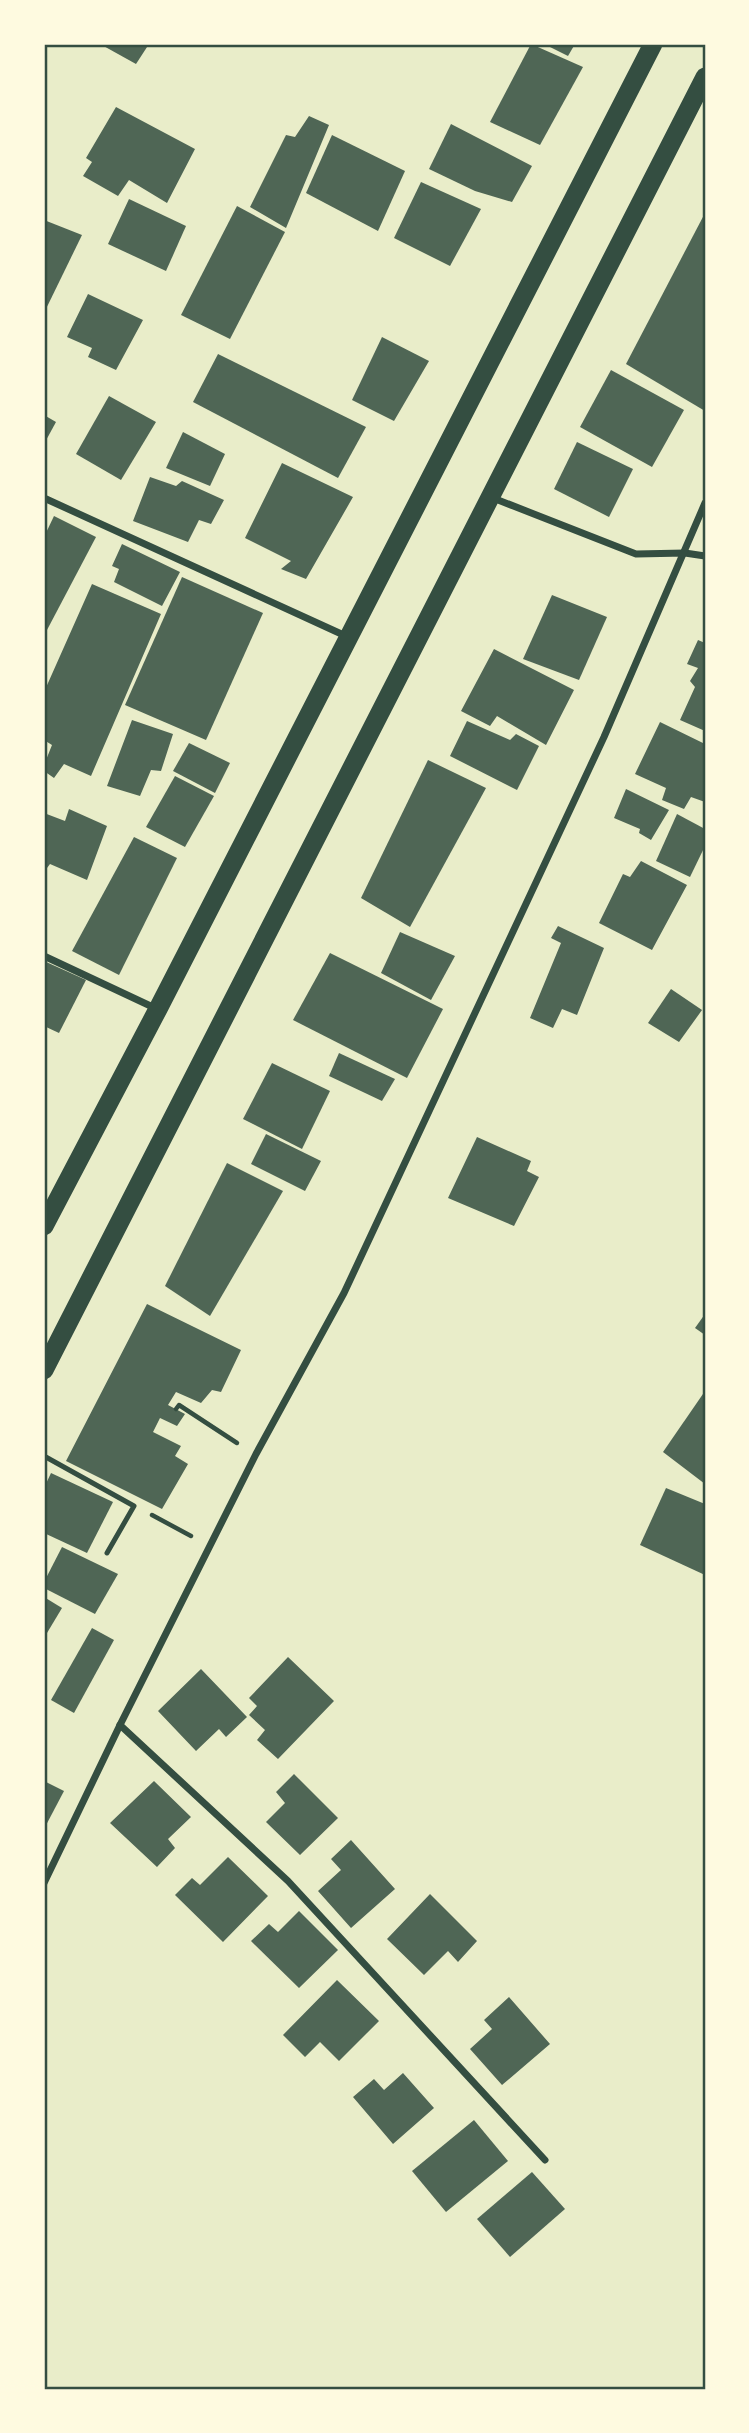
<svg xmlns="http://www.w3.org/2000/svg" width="749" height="2433" font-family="'Nunito Sans',sans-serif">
<rect width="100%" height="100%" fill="#e9edc9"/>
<g fill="#4f6655">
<polygon points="100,44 149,44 136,64"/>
<polygon points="531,44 583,67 540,145 490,122"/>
<polygon points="544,44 575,44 568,56"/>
<polygon points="116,107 195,149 167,203 129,180 118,196 83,176 92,162 86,158"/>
<polygon points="309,116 329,125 286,228 250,207 286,135 295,137"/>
<polygon points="451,124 532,166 512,202 475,191 429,169"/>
<polygon points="332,135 405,171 378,231 306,193"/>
<polygon points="421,182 481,209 450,266 394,238"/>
<polygon points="129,199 186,226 166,271 108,244"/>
<polygon points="237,206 285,232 230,339 181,315"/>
<polygon points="705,213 705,411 626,364"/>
<polygon points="44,220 82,235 44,313"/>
<polygon points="88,294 143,320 116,370 88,357 92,348 67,337"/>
<polygon points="382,337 429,361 394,421 352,400"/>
<polygon points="218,354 366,427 338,478 193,402"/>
<polygon points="611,370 684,410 652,467 580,427"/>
<polygon points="109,396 156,422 121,480 76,454"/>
<polygon points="44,415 56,422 44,444"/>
<polygon points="183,432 225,454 210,486 166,468"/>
<polygon points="577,442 633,469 609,517 554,489"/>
<polygon points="282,463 353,497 306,579 281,569 291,561 245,538"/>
<polygon points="150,477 176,486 182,481 224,500 211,524 199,520 188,542 133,521"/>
<polygon points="54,516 96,537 47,630 44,628 44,537"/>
<polygon points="122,544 180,572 162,606 114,582 119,569 112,566"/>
<polygon points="182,577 263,613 206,740 125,705"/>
<polygon points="92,584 161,614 91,776 64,764 54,778 44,771 44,765 52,745 44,740 44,692"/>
<polygon points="552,595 607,617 579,680 523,659"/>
<polygon points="698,640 705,643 705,731 680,720 695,687 690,681 698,668 687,664"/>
<polygon points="494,649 574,690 546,745 497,716 490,726 461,711"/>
<polygon points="132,720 173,734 161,771 151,770 140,796 107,786"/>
<polygon points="467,721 510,740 516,734 539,746 517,790 450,756"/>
<polygon points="660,722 705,744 705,802 691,797 684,809 662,800 666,788 635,774"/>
<polygon points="189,743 230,763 215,793 173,771"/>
<polygon points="428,760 486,788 410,927 361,898"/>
<polygon points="175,776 214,796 185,847 146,827"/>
<polygon points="626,789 669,810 651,840 639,833 640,829 614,818"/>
<polygon points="69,809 107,826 87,880 50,864 44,872 44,813 65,821"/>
<polygon points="677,814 705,829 705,846 690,877 656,861"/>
<polygon points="134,837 177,858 119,975 72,951"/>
<polygon points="641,861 687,885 652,950 599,923 623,874 630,877"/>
<polygon points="558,926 604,948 577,1015 562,1009 553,1028 530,1018 561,943 551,938"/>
<polygon points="400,932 455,956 431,1000 381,973"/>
<polygon points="330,953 443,1009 407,1078 293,1020"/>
<polygon points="44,961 86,980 59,1033 44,1026"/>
<polygon points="671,989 702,1010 679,1042 648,1023"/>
<polygon points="339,1053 395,1079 382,1101 329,1076"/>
<polygon points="272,1063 330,1091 302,1149 243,1119"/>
<polygon points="266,1134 321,1161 305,1191 251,1164"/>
<polygon points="477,1137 531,1161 527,1171 539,1177 514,1226 448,1198"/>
<polygon points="227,1163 283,1191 210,1316 165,1286"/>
<polygon points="147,1304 241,1350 221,1392 212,1390 201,1403 176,1392 168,1405 185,1414 177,1426 160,1418 153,1432 181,1446 175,1456 188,1464 162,1509 66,1461"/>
<polygon points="705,1314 705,1335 695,1328"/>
<polygon points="705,1391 705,1484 663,1452"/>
<polygon points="51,1473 113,1502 87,1553 44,1533 44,1488"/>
<polygon points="666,1488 705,1504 705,1575 640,1545"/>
<polygon points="62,1547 118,1574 95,1614 44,1588 44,1582"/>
<polygon points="44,1597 62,1608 44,1638"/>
<polygon points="92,1628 114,1640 74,1713 51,1700"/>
<polygon points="288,1657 334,1701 278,1759 257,1740 265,1730 249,1715 257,1706 249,1698"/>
<polygon points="201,1669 247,1717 226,1737 219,1729 196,1751 158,1711"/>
<polygon points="294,1774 338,1818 300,1855 266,1822 285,1803 276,1792"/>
<polygon points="44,1781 64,1791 44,1829"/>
<polygon points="154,1781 191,1817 168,1839 175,1848 157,1867 110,1823"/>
<polygon points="351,1840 395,1889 351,1928 318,1891 341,1870 331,1859"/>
<polygon points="228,1857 268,1896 223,1942 175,1895 192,1878 200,1885"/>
<polygon points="430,1894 477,1941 458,1962 448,1951 424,1975 387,1939"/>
<polygon points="299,1911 338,1950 299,1988 251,1941 269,1924 278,1932"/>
<polygon points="337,1980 379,2021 339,2061 320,2042 305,2057 283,2035"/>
<polygon points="509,1997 550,2044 502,2085 470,2049 492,2029 484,2020"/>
<polygon points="403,2073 434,2108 393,2144 353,2097 374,2079 384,2090"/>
<polygon points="474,2120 508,2161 446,2212 412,2171"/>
<polygon points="532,2172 565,2209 510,2257 477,2219"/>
</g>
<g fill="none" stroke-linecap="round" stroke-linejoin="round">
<g stroke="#344e41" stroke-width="4.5">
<polyline points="176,1409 179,1405 237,1443"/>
<polyline points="152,1515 191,1536"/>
</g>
<polyline stroke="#344e41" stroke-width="5" points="44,1456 134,1506 107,1553"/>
<g stroke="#344e41" stroke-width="7">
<polyline points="44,498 348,637"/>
<polyline points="493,498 636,554 685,553 705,556"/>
<polyline points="44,956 157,1009"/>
<polyline points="120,1725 288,1881 545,2160"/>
<polyline points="44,1883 120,1725 256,1454 344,1293 604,737 705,503"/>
</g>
<g stroke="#344e41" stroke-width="19">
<polyline points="44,1226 158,1009 653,44"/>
<polyline points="44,1370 705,77"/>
</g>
</g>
<rect width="749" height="2433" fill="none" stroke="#fefae0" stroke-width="91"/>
<rect x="46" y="46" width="658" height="2342" fill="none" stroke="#344e41" stroke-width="2.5"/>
</svg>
